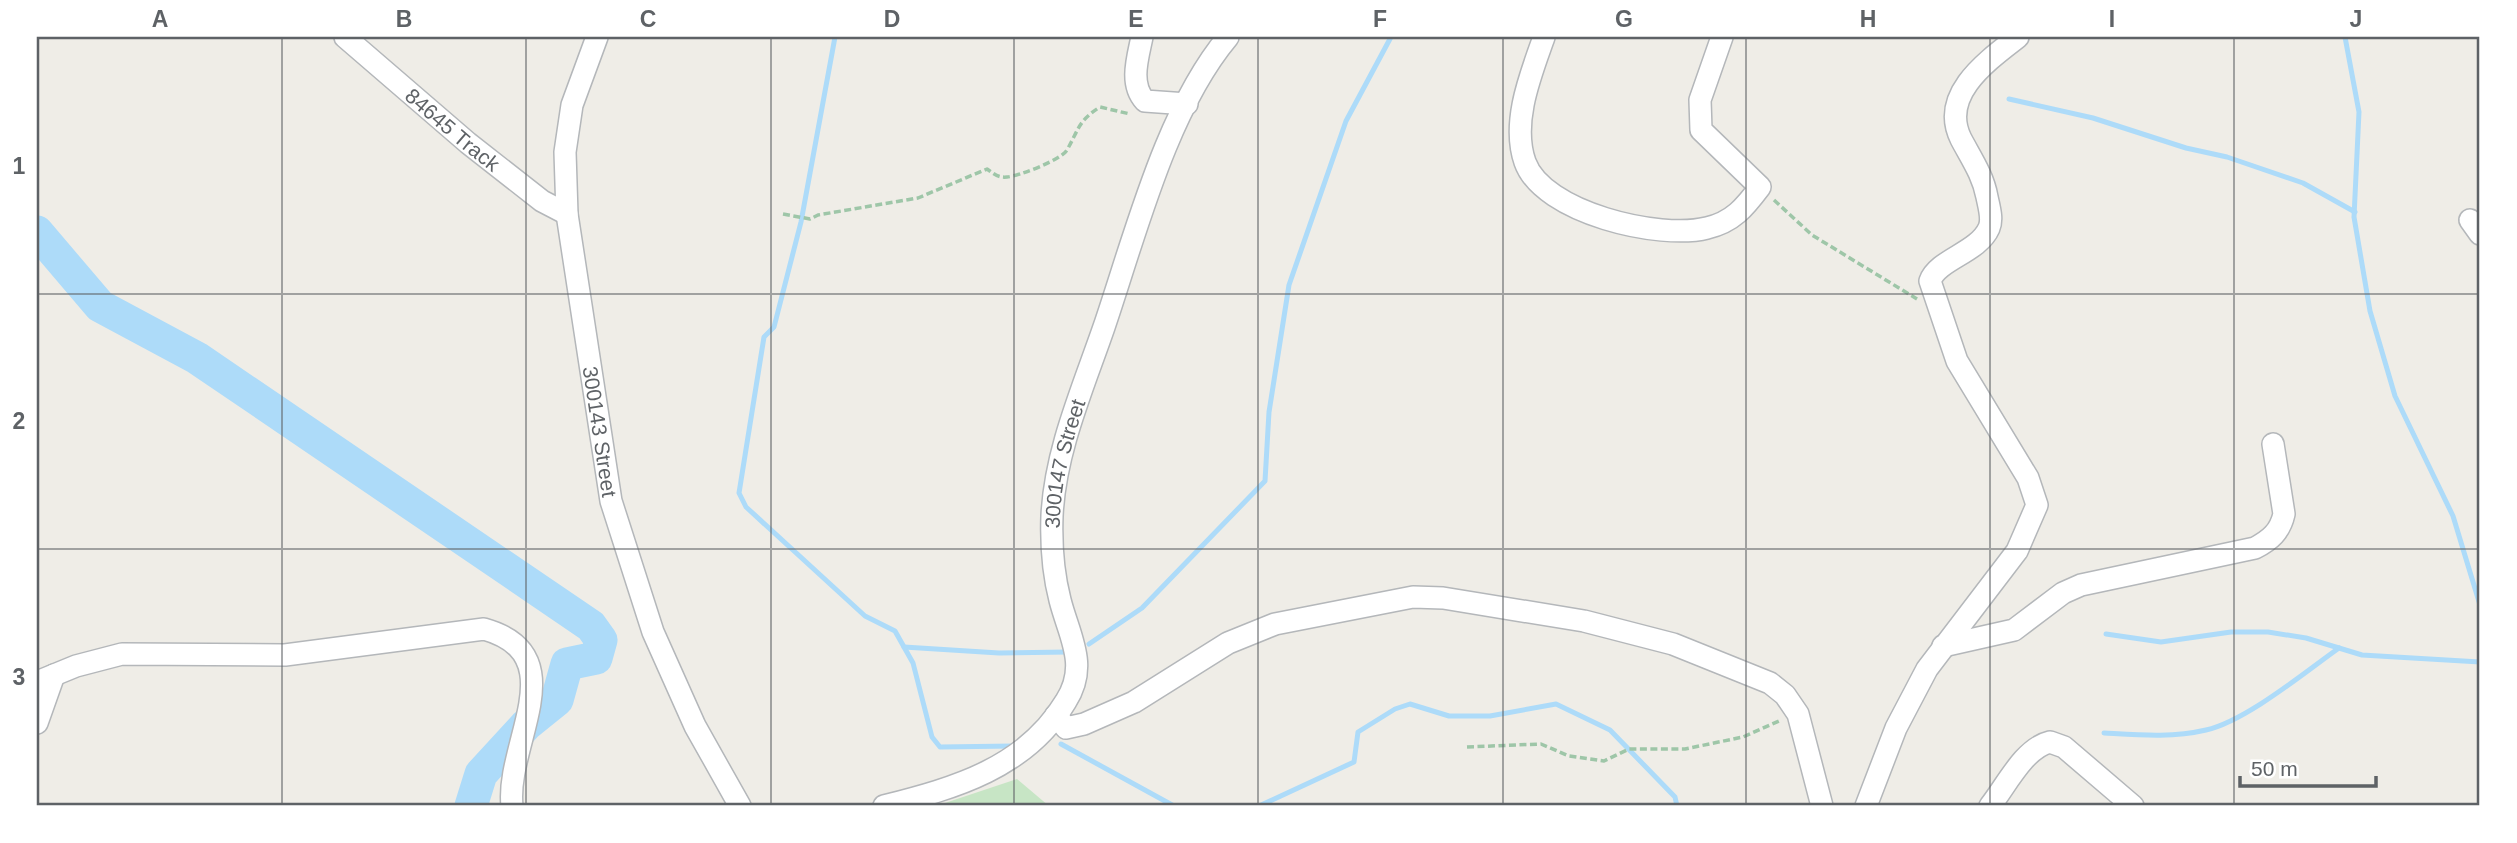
<svg xmlns="http://www.w3.org/2000/svg" width="2517" height="843" font-family="Helvetica,sans-serif">
<rect width="100%" height="100%" fill="#efede7"/>
<polygon fill="#c7e5c5" points="1017,779 1049,806 936,806"/>
<g fill="none" stroke-linecap="round" stroke-linejoin="round">
<g stroke="#addbf9" stroke-width="5">
<polyline points="835,37 801,222 774,327 764,337 739,493 746,507 865,616 895,631 913,663 932,737 940,747 1013,746"/>
<polyline points="2345,37 2359,112 2354,217 2370,311 2395,396 2453,516 2480,605"/>
<polyline points="2009,99 2093,118 2186,148 2227,157 2303,183 2355,212"/>
<polyline points="37,255 52,251"/>
<polyline points="2106,634 2161,642 2231,632 2268,632 2306,638 2362,655 2480,662"/>
<polyline points="1089,644 1142,608 1265,481 1269,412 1289,285 1346,121 1391,37"/>
<polyline points="904,647 999,653 1068,652"/>
<path d="M2104,733C2139,735 2172,738 2206,730C2246,721 2305,672 2339,648"/>
<polyline points="1061,744 1174,806"/>
<polyline points="1259,806 1354,762 1358,732 1395,709 1410,704 1449,716 1490,716 1556,704 1610,730 1675,797 1677,806"/>
</g>
<polyline stroke="#addbf9" stroke-width="33" points="37,232 100,306 197,358 591,626 601,640 596,658 567,664 557,700 526,725 481,774 471,806"/>
<g stroke="#b4b7ba" stroke-width="24">
<g id="minor">
<path id="s1" d="M345,37L468,143L542,201L567,214"/>
<path id="s2" d="M597,37L572,105L565,152L567,214L611,501L653,632L695,726L740,806"/>
<path d="M1142,37C1138,57 1129,84 1145,101L1187,104"/>
<path d="M1544,37C1531,74 1511,122 1525,162C1543,213 1660,240 1707,228C1733,222 1745,207 1760,187L1701,130L1700,100L1722,37"/>
<polyline points="2470,220 2480,234"/>
<path d="M1943,646L2014,630L2063,593L2081,585L2255,548C2270,540 2280,532 2284,514L2273,444"/>
<path d="M37,682L76,666L122,654L285,655L484,629C576,655 505,743 512,806"/>
<polyline points="1056,715 1066,728 1084,724 1134,702 1228,643 1275,624 1413,597 1443,598 1584,621 1673,644 1770,683 1785,695 1798,714 1822,806"/>
<polyline points="37,723 54,675"/>
<path id="s3" d="M884,806C955,788 1026,768 1066,701C1089,665 1069,636 1060,600C1053,573 1051,544 1052,516C1055,451 1083,388 1104,327C1135,236 1166,111 1228,37"/>
<path d="M1866,806L1896,728L1927,669L2017,551L2037,505L2028,478L1957,361L1930,281C1938,259 1978,253 1989,228C1993,219 1989,207 1987,197C1983,175 1971,158 1961,139C1939,95 1987,61 2018,37"/>
<path d="M1990,806C2006,786 2024,748 2050,742L2064,747L2133,806"/>
</g>
</g>
<g stroke="#9ec6a8" stroke-width="3.5" stroke-dasharray="7 3.5" stroke-linecap="butt">
<polyline points="1774,200 1812,235 1917,299"/>
<path d="M783,214L810,219L818,215L918,198L987,169C994,174 998,178 1007,177C1019,176 1061,160 1067,150C1079,129 1078,121 1100,107L1130,114"/>
<polyline points="1467,747 1541,744 1569,756 1604,761 1629,749 1685,749 1743,737 1779,721"/>
</g>
<use href="#minor" stroke="#fff" stroke-width="21"/>
</g>
<path fill="none" stroke="#5e6266" stroke-width="2" stroke-opacity="0.55" d="M282,37V806M526,37V806M771,37V806M1014,37V806M1258,37V806M1503,37V806M1746,37V806M1990,37V806M2234,37V806M37,294H2480M37,549H2480"/>
<g text-anchor="middle" dominant-baseline="central" stroke-width="7" stroke-linejoin="round" paint-order="stroke">
<g font-size="21" fill="#5e6266" stroke="#fff">
<text stroke="none"><textPath href="#s1" startOffset="142">84645 Track</textPath></text>
<text stroke="none"><textPath href="#s2" startOffset="402">300143 Street</textPath></text>
<text stroke="none"><textPath href="#s3" startOffset="460">300147 Street</textPath></text>
</g>
</g>
<rect width="2517" height="843" fill="none" stroke="#ffffff" stroke-width="77"/>
<path d="M2240 776v10h136v-10" fill="none" stroke="#5e6266" stroke-width="3.5"/>
<text x="2251" y="776" font-size="21" fill="#5e6266" stroke="#ffffff" stroke-width="5" paint-order="stroke">50 m</text>
<rect x="38" y="38" width="2440" height="766" fill="none" stroke="#5e6266" stroke-width="2.5"/>
<g font-size="23" text-anchor="middle" font-weight="bold" fill="#5e6266">
<text x="160" y="27">A</text>
<text x="404" y="27">B</text>
<text x="648" y="27">C</text>
<text x="892" y="27">D</text>
<text x="1136" y="27">E</text>
<text x="1380" y="27">F</text>
<text x="1624" y="27">G</text>
<text x="1868" y="27">H</text>
<text x="2112" y="27">I</text>
<text x="2356" y="27">J</text>
<text x="19" y="174">1</text>
<text x="19" y="429">2</text>
<text x="19" y="685">3</text>
</g>
</svg>
